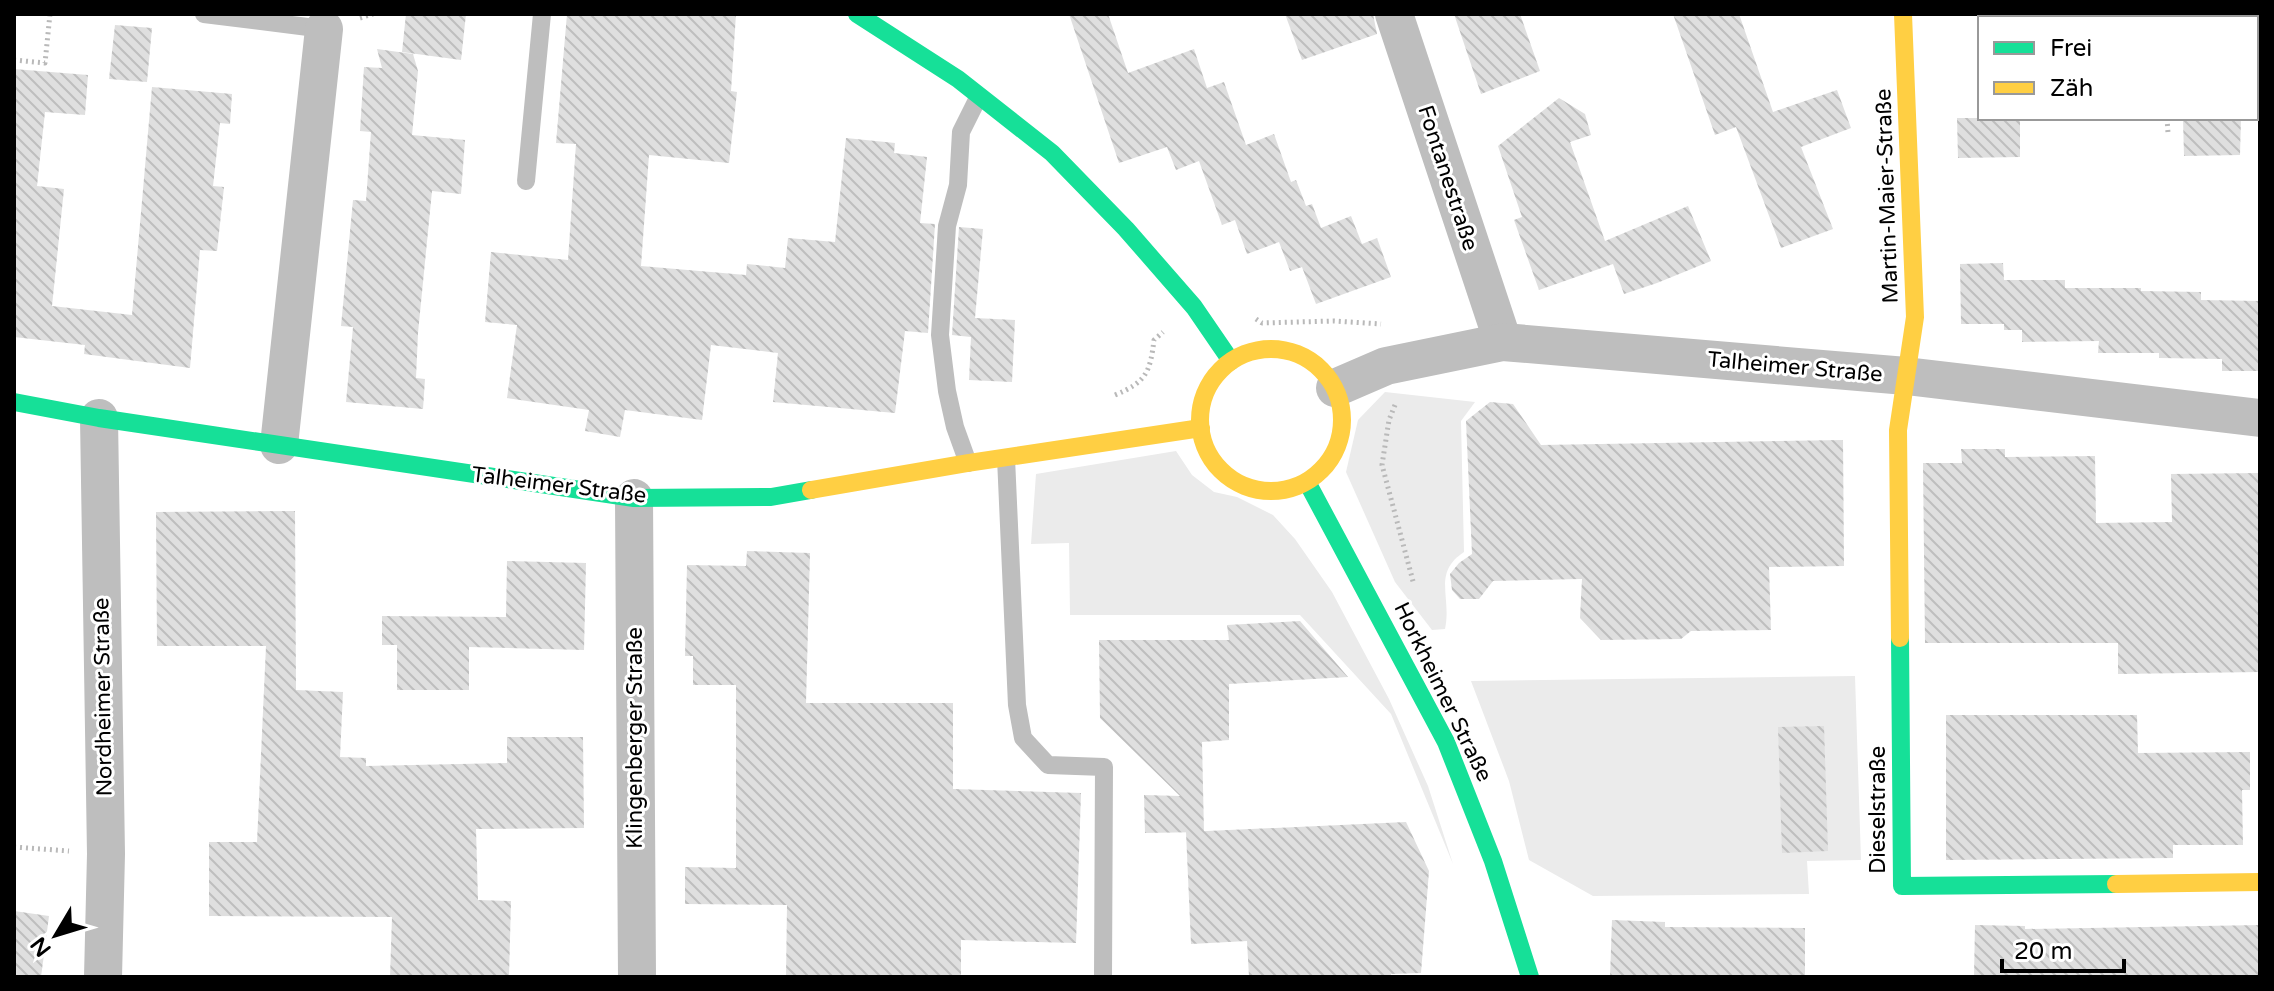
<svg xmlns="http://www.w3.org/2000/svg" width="2274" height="991" font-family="'Varela Round',sans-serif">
<defs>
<pattern id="building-back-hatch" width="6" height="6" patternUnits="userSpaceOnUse" patternTransform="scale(2)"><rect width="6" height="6" fill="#dfdfdf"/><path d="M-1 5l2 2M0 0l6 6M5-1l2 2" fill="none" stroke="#bebebe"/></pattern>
</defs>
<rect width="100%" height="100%" fill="#fff"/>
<g fill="#ebebeb">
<path d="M1385,392L1475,402L1461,421L1464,552C1432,573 1452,597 1445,629L1432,630L1395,582L1346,472L1358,420Z"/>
<polygon points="1176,451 1192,475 1214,492 1237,497 1273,515 1295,539 1332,592 1389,699 1428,786 1453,864 1391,714 1300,615 1070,615 1069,543 1031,544 1036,474"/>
<polygon points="1855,676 1861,860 1807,861 1809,894 1593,896 1529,860 1509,781 1471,681"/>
</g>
<g fill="url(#building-back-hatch)">
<polygon points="406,14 466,14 461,60 402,52"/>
<polygon points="567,14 736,14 731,91 737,92 729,163 649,155 641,266 746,275 747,264 785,268 788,238 835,242 846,138 895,143 894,153 927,157 920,223 935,224 928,333 905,331 895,413 773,402 778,353 711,345 702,420 625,410 620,437 585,431 589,410 507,398 517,325 485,322 491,252 568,260 576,144 556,143"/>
<polygon points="1069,14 1108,14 1128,73 1194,49 1207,88 1224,82 1246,145 1274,134 1291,182 1296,180 1306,206 1312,204 1321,228 1351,216 1362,244 1377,238 1391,277 1316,304 1302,267 1290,271 1279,242 1247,254 1235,220 1222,225 1199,161 1176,170 1167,147 1119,163"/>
<polygon points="1285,14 1373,14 1377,34 1302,60"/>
<polygon points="1454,14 1520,14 1540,71 1481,94"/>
<polygon points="1673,14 1739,14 1773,112 1837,90 1851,128 1801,147 1833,229 1781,248 1736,127 1715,135"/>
<polygon points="115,25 152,28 147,82 109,79"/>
<polygon points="377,49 413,54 418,71 412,135 465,140 461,194 432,191 418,333 416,378 425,379 423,409 346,402 353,327 341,326 353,200 366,201 371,132 360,131 364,67 382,68"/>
<polygon points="14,69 88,75 85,115 45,112 37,186 64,189 52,306 132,315 152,87 232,94 230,124 220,123 213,186 224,187 217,251 200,250 190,368 84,354 85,345 14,337"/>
<polygon points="1559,98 1585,114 1591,135 1570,142 1605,241 1688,206 1711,261 1657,283 1624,294 1613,264 1539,290 1514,220 1522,217 1498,146"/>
<polygon points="1957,118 2020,118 2020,157 1958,158"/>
<polygon points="2183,118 2241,118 2240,155 2184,156"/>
<polygon points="959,227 983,229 975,318 1015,320 1012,382 969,380 971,337 952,335"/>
<polygon points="2003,263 2004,280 2065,280 2065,288 2141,288 2141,291 2201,292 2201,300 2260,301 2260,371 2222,371 2222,359 2159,358 2159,353 2098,353 2099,341 2022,342 2022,330 2004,330 2004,324 1961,324 1960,264"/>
<polygon points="1490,402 1513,404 1541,445 1843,440 1844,566 1769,567 1771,630 1691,631 1681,639 1601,640 1580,618 1582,579 1493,581 1479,599 1460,599 1452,590 1450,574 1459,563 1472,554 1466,421"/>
<polygon points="1961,449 2005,449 2005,457 2095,456 2096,523 2172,522 2171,474 2260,473 2260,672 2118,674 2118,643 1925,643 1923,463 1962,463"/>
<polygon points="295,511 296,690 343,692 340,757 366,758 366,766 507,763 507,737 583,737 584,828 476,829 478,900 511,901 509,977 390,977 392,917 209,916 209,842 257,842 266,646 157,646 156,512"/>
<polygon points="747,551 810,553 806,703 953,703 953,789 1081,793 1076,943 961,940 961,977 786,977 787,905 685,904 685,867 736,868 736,685 693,685 693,656 685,656 687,565 746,566"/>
<polygon points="507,561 586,563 584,650 469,647 469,690 397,690 397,645 382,645 382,616 506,617"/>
<polygon points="1300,621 1348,677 1229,684 1229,740 1202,742 1204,832 1145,833 1144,795 1180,796 1100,718 1099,640 1229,640 1227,625"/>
<polygon points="1946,715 2137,715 2138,753 2250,752 2250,790 2242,790 2243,845 2173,845 2173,858 1946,860"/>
<polygon points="1824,726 1828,851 1782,853 1778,727"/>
<polygon points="1406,822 1429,871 1421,973 1391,974 1391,977 1249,977 1247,941 1191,944 1186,832"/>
<polygon points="14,911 49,916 41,977 14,977"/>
<polygon points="1612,920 1665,922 1665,927 1805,928 1805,977 1610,977"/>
<polygon points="1975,925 2025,926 2025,929 2260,925 2260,977 1974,977"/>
</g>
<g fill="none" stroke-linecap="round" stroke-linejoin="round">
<g stroke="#b9b9b9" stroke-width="5" stroke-dasharray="2 4" stroke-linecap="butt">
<polyline points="2054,14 2054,18"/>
<polyline points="2166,14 2166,18"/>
<polyline points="360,18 373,14"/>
<polyline points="14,60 45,63 50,14"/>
<polyline points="2167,118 2168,133"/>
<polyline points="1256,319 1262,323 1334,321 1381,324"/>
<path d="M1115,395C1146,382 1150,373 1154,340L1163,332"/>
<polyline points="1395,405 1389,420 1382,465 1414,585"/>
<polyline points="14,847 69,851"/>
</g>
<g stroke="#bebebe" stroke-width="18">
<polyline points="204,14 324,29"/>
<polyline points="526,181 542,14"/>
<polyline points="1006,458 1017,705 1023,738 1048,765 1104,767 1103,977"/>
<polyline points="968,463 955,427 947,391 940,335 947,226 958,185 961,132 979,96"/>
</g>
<g stroke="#bebebe" stroke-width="38">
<polyline points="1394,14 1503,342"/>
<polyline points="1335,388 1386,366 1503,342 1906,376 2260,418"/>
<polyline points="99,418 106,854 103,977"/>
<polyline points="279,445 324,29"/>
<polyline points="634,498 637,977"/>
</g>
<g stroke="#16e098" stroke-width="18">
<polyline points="857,14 958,79 1052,153 1126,229 1194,307 1231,361"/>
<polyline points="14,402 99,418 634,498 771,497 811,490"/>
<polyline points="1307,482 1446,742 1493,861 1530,977"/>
<polyline points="1900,638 1902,886 2116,884"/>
</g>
<g stroke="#ffcf43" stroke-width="18">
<circle cx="1271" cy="420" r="71"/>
<polyline points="811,490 968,463 1201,428"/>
<polyline points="1900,638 1898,430 1915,317 1903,14"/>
<polyline points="2116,884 2260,882"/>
</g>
</g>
<g text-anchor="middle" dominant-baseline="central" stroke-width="6" stroke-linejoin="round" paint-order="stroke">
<g font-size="22" fill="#000" stroke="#fff">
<text transform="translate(1448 178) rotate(72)">Fontanestraße</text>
<text transform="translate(1887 196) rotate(-92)">Martin-Maier-Straße</text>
<text transform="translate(1795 367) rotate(5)">Talheimer Straße</text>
<text transform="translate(559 485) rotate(7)">Talheimer Straße</text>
<text transform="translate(1443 692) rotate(64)">Horkheimer Straße</text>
<text transform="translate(103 697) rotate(-91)">Nordheimer Straße</text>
<text transform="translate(635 738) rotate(-90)">Klingenberger Straße</text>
<text transform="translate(1878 810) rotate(-90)">Dieselstraße</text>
</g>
</g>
<rect width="2274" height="991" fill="none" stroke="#000000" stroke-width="32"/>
<rect x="1978" y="16" width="280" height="104" fill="#ffffff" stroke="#999999" stroke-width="2"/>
<rect x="1994" y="42" width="40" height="12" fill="#16e098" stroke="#999999" stroke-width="2"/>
<text x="2050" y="56" font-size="24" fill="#000000">Frei</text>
<rect x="1994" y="82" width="40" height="12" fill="#ffcf43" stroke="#999999" stroke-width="2"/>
<text x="2050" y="96" font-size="24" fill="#000000">Zäh</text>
<g transform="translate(56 935) rotate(232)" stroke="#ffffff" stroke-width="6" paint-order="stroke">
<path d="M0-6L14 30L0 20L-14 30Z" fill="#000000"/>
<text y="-12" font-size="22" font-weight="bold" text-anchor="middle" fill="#000000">N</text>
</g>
<path d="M2002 959v12h122v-12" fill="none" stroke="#000000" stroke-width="4"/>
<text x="2014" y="959" font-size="24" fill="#000000" stroke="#ffffff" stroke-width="6" paint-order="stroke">20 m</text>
</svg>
